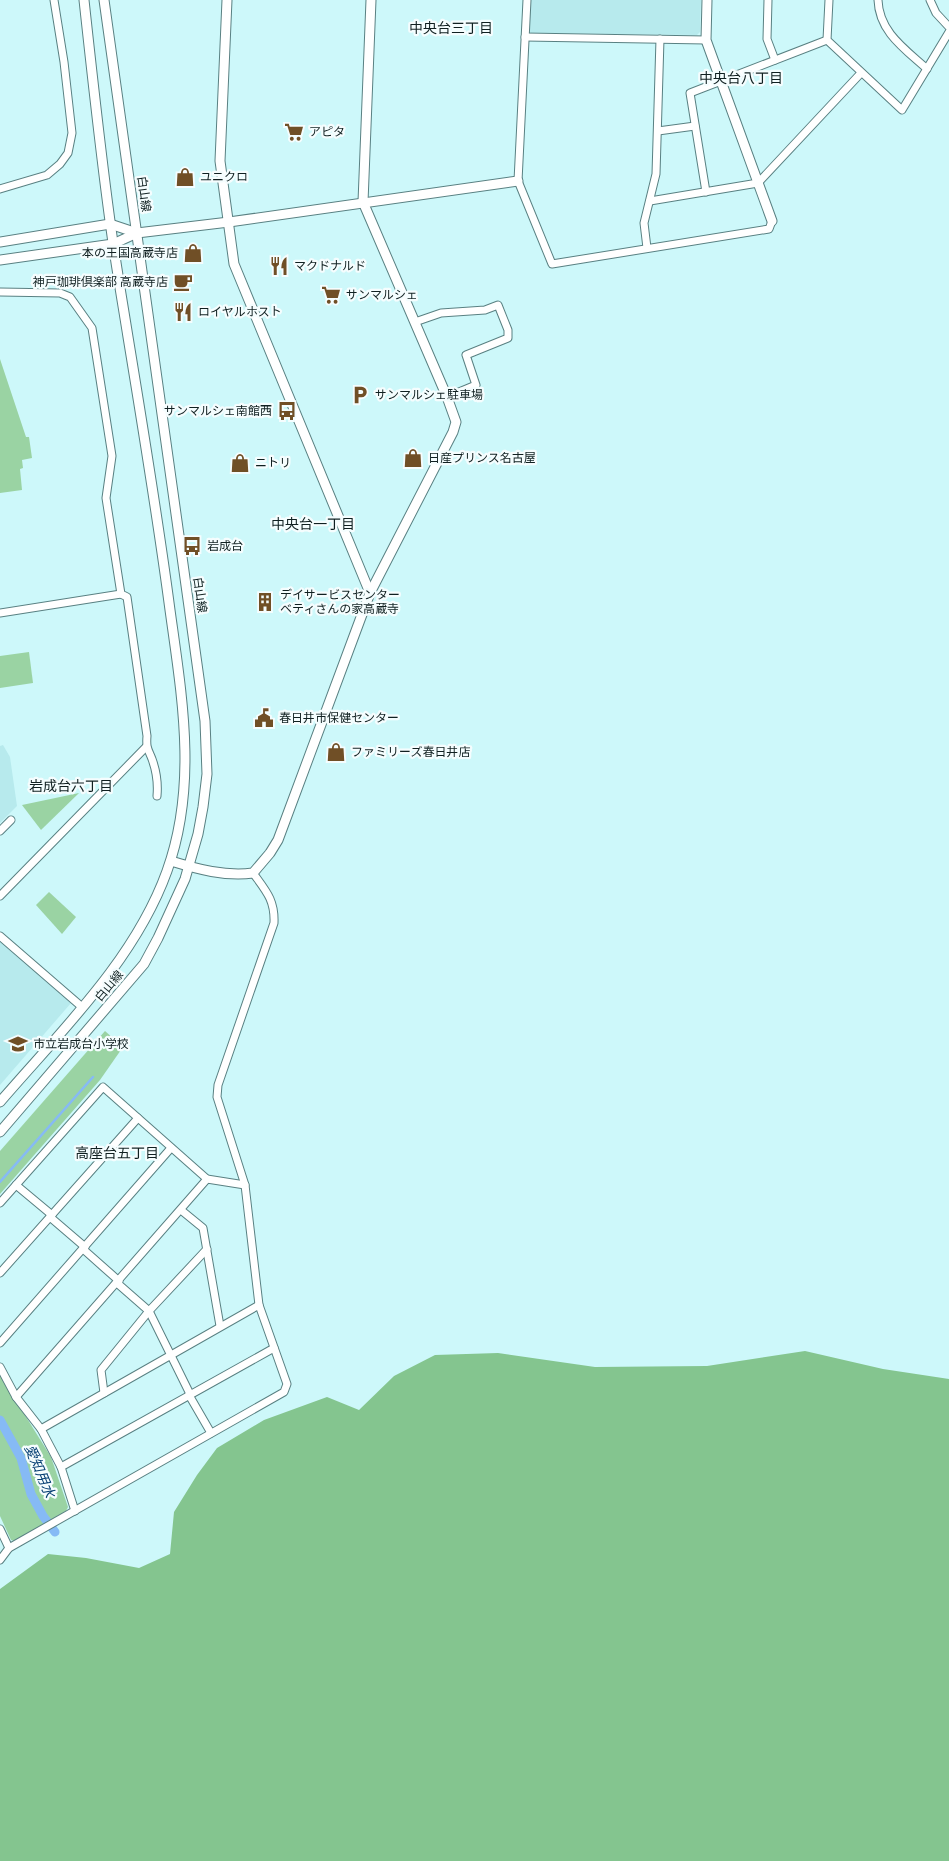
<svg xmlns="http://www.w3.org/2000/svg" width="949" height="1861" font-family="Helvetica,'Noto Sans JP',sans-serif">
<rect width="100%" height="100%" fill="#cdf8fa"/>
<g fill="#b7eaed">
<polygon points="529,0 701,0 700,32 697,35 531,33 528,31"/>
<polygon points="3,745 10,757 17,806 0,823 0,746"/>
<polygon points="0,941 71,1003 0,1085"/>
</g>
<g fill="#9ad3a3">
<polygon points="0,359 26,437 29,437 32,458 22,460 23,468 20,469 22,490 0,493"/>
<polygon points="29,652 33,683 0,688 0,656"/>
<polygon points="79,793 41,830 22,805"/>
<polygon points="49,892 76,917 62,934 36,905"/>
<polygon points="105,1031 123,1047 100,1080 0,1194 0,1151"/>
<polygon points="0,1375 51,1457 68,1507 66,1511 14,1541 11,1540 0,1516"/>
</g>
<polygon fill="#84c58f" points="805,1351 883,1369 949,1379 949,1861 0,1861 0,1589 48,1554 86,1558 139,1568 170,1554 174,1512 197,1475 217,1448 264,1420 327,1397 359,1410 394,1376 435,1355 498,1353 595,1367 707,1366"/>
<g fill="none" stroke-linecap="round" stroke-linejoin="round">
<polyline stroke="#86baf5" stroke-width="2.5" points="0,1182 93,1077"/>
<polyline stroke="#86baf5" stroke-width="9" points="0,1420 21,1458 31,1494 43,1516 55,1532"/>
<g stroke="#598082" stroke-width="9">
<g id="minor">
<polyline points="527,0 518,181 552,264 769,229 772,221"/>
<polyline points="768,0 767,39 775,60"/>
<polyline points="829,0 827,40 902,110 949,32"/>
<path d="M878,0C879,32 905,49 927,69"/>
<polyline points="930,0 936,13 949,27"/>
<polyline points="525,37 706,40"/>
<polyline points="658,131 695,126"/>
<polyline points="0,189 47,175 60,164 68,153 72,133 64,62 54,0"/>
<polyline points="706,192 690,93 827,40"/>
<polyline points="650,201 758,183 861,73"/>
<polyline points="647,248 644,223 656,174 660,39"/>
<path d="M0,292L60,293L70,297L92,328L112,456L106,498L121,594L127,597L147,736C146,748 148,749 152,759C156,770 158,785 157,796"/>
<polyline points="415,322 441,313 485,310 498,305 508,330 508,338 466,355 476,385 447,397"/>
<polyline points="0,613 121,594"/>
<polyline points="0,831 11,820"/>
<polyline points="0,896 146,747"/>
<polyline points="0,936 82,1007"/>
<polyline points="16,1185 52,1215"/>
<polyline points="0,1203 103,1087 207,1179 245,1185"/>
<polyline points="181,1210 203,1228 220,1326"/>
<polyline points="50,1217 85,1247"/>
<polyline points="83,1249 119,1281"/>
<polyline points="0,1273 138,1118"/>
<polyline points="117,1283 149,1311 190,1394"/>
<polyline points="0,1343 171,1148"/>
<polyline points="0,1367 16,1397 41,1429 61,1467 75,1511"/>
<polyline points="104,1393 101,1370 149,1311 207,1249"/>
<polyline points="189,1395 211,1433"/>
<polyline points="16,1397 207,1179"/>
<polyline points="41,1429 259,1305"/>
<polyline points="61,1467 274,1348"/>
<polyline points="0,1529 9,1548"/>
<path d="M0,1560L9,1548L284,1392L287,1384L259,1305L245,1185L217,1097L218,1085L274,923C275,900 266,891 253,873"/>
</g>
</g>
<g stroke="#598082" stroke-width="11">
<g id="tertiary">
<polyline points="227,0 220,161 234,264 370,593"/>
<polyline points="707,0 706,40 772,221"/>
<polyline points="0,242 110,224 137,233"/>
<polyline points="0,260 113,244 137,233 229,222 518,181"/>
<path d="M171,861C197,869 226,877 253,873L270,853L278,840L370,593L453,432L456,422L447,397L363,202L371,0"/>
<path d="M0,1102C61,1031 135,960 167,871C198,785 182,697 170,610C158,519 143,428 128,337C122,299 115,260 110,221C100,148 92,74 84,0"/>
<polyline points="0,1132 144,964 158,938 185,879 198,834 203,807 207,774 205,721 104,0"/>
</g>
</g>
<use href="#minor" stroke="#fff" stroke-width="7"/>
<use href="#tertiary" stroke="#fff" stroke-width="9"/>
</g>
<defs>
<g id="supermarket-bare" transform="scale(1.5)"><path d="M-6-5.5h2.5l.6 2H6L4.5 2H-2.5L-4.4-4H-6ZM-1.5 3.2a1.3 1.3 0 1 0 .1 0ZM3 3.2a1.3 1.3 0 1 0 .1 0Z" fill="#704f26" stroke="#f5fdfe" stroke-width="2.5" paint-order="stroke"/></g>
<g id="shop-bare" transform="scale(1.5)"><path d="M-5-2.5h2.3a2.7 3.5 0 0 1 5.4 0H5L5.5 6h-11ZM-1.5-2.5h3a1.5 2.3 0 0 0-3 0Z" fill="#704f26" stroke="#f5fdfe" stroke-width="2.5" paint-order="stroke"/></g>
<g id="restaurant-bare" transform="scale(1.5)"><path d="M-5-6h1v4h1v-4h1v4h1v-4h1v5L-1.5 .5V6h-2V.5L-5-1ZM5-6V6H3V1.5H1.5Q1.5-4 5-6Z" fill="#704f26" stroke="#f5fdfe" stroke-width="2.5" paint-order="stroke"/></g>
<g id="cafe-bare" transform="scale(1.5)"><path d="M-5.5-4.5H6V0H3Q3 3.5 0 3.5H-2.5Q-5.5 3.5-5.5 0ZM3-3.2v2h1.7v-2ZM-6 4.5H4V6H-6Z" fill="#704f26" stroke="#f5fdfe" stroke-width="2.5" paint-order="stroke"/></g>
<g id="parking-bare" transform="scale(1.5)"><path d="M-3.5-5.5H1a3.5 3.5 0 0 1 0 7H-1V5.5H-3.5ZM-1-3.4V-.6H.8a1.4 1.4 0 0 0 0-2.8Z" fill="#704f26" stroke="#f5fdfe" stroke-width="2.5" paint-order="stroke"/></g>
<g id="bus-bare" transform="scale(1.5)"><path d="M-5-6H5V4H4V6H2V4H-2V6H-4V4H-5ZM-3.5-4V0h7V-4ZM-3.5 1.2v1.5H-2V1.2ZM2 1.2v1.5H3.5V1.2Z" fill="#704f26" stroke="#f5fdfe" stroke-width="2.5" paint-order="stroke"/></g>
<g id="building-bare" transform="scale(1.5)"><path d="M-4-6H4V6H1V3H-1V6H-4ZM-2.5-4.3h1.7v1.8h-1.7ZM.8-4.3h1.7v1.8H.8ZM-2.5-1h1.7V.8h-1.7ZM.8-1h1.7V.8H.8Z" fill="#704f26" stroke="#f5fdfe" stroke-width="2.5" paint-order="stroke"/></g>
<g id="civic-bare" transform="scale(1.5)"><path d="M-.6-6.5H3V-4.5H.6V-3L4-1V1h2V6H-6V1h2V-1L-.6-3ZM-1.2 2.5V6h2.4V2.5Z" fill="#704f26" stroke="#f5fdfe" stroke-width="2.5" paint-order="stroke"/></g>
<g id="school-bare" transform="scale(1.5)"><path d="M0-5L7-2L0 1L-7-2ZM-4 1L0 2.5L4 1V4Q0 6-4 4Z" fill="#704f26" stroke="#f5fdfe" stroke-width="2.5" paint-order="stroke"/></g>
</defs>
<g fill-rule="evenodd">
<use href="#supermarket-bare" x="294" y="132"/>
<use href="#shop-bare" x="185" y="177"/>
<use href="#shop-bare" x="193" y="253"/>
<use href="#restaurant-bare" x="279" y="266"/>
<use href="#cafe-bare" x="183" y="282"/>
<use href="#supermarket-bare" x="331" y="295"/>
<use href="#restaurant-bare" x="183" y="312"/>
<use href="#parking-bare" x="360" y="395"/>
<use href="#bus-bare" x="287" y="411"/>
<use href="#shop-bare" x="413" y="458"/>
<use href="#shop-bare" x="240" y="463"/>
<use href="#bus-bare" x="192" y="546"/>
<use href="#building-bare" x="265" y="602"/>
<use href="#civic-bare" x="264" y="718"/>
<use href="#shop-bare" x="336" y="752"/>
<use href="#school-bare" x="18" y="1044"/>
</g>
<g text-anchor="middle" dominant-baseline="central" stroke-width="4.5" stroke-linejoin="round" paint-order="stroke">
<g font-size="12" fill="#102021" stroke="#f5fdfe" text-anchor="start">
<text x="309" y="132">アピタ</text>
<text x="200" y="177">ユニクロ</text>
<text x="178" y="253" text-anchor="end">本の王国高蔵寺店</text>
<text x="294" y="266">マクドナルド</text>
<text x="168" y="282" text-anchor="end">神戸珈琲倶楽部 高蔵寺店</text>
<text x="346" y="295">サンマルシェ</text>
<text x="198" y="312">ロイヤルホスト</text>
<text x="375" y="395">サンマルシェ駐車場</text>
<text x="272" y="411" text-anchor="end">サンマルシェ南館西</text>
<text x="428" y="458">日産プリンス名古屋</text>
<text x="255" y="463">ニトリ</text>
<text x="207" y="546">岩成台</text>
<text x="280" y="595">デイサービスセンター<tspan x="280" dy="14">ベティさんの家高蔵寺</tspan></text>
<text x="279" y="718">春日井市保健センター</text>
<text x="351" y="752">ファミリーズ春日井店</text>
<text x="33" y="1044">市立岩成台小学校</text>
</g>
<g font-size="12" fill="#102021" stroke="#f5fdfe">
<text transform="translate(144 194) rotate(82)">白山線</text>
<text transform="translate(200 595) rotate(82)">白山線</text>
<text transform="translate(109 986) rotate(-50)">白山線</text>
</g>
<g font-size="14" fill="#102021" stroke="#f5fdfe">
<text x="451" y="28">中央台三丁目</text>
<text x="741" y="78">中央台八丁目</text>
<text x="313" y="524">中央台一丁目</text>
<text x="71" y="786">岩成台六丁目</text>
<text x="117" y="1153">高座台五丁目</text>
</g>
<g font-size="14" font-style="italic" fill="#063f73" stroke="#f5fdfe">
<text transform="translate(40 1471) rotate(67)">愛知用水</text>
</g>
</g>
</svg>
